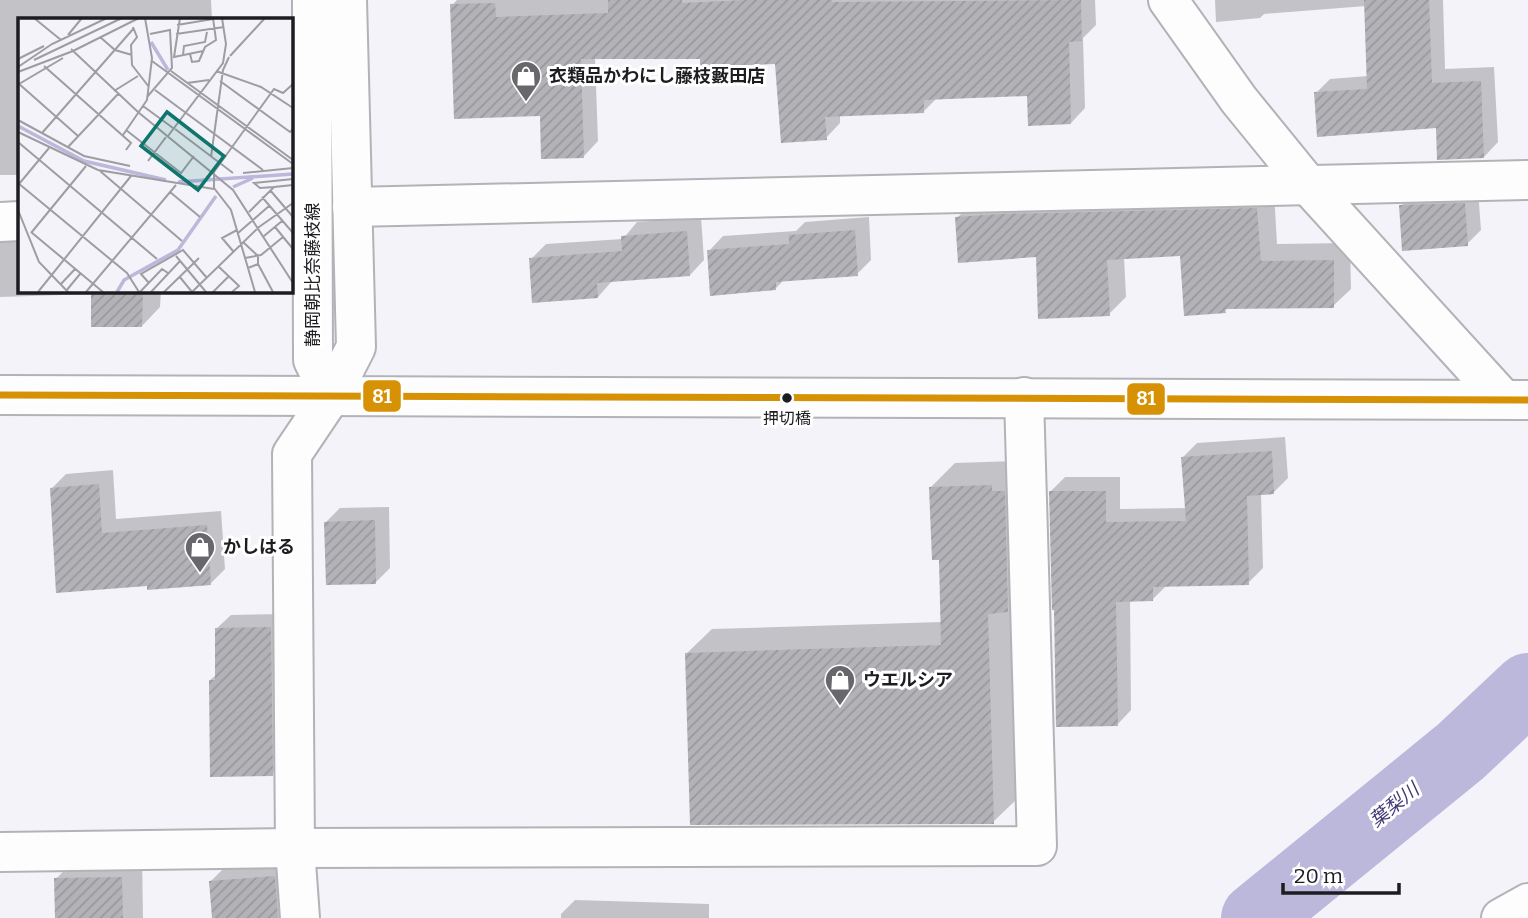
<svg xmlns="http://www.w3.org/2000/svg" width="1528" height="918" font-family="Bitter,'Noto Sans JP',serif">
<defs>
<pattern id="building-hatch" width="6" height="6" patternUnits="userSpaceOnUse" patternTransform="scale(1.75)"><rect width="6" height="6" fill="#b3b2b6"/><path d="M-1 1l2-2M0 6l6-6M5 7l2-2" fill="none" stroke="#9a989c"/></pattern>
</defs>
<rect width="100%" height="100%" fill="#f4f3f9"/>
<g fill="#0003">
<polygon points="0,0 211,0 212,19 19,19 19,175 0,175"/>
<polygon points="457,0 1095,0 1096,25 1083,38 1085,108 1071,123 1029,94 937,98 924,111 840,115 840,123 826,138 777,63 701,57 595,58 598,141 584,156 452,5"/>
<polygon points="1215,0 1443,0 1445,69 1494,67 1498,142 1484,157 1437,126 1316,93 1330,79 1368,76 1366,6 1264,14 1260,18 1216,22"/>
<polygon points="1478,190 1481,230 1467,244 1401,206 1415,191"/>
<polygon points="1274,192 1277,244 1350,243 1351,289 1333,306 1229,307 1225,311 1182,254 1124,257 1126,297 1109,314 1037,255 957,218 974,201"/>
<polygon points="701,217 704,260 690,275 612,281 598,297 531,259 546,244 623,239 637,222"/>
<polygon points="869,217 871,260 857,274 785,279 775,289 709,251 723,236 796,231 805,222"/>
<polygon points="19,225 19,290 161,290 160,307 142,326 93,294 0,297 0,241"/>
<polygon points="1285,437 1288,478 1274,492 1261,493 1263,568 1248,583 1167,585 1152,600 1130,600 1131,710 1117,725 1056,608 1050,492 1065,477 1120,477 1120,509 1187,508 1183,457 1197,443"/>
<polygon points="1015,461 1018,798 993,822 687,653 712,629 942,622 941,558 930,488 955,463"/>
<polygon points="113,470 116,519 221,511 225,569 210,584 149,584 52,488 66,474"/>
<polygon points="389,507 390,568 376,582 326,522 340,508"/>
<polygon points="285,614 286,760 272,774 210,680 217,674 216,629 231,615"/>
<polygon points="142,857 143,918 56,918 56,879 76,858"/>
<polygon points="289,862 292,905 279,918 214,918 211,881 225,867"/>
<polygon points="575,900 709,904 709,918 561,918 561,914"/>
</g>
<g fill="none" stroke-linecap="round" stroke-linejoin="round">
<polyline stroke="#bcb8dc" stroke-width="70" points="1256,918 1461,751 1528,688"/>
</g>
<g fill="url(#building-hatch)">
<polygon points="608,0 682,0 682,3 746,0 832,0 832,2 1081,0 1082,41 1069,42 1071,124 1028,126 1027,96 924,100 924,113 825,117 827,140 781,143 775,64 700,67 700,59 581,59 584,158 541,159 540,116 454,119 450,4 495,3 496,17 608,13"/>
<polygon points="1364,0 1429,0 1432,83 1481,81 1484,158 1437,160 1436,128 1317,137 1314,92 1367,89"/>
<polygon points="1465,203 1468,246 1402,251 1399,205"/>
<polygon points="1257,208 1261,261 1334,260 1334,308 1225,309 1226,313 1184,316 1180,256 1107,260 1110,316 1038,319 1036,257 958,263 955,217 1000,214"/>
<polygon points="855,230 858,276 776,282 776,290 710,296 707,250 789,244 789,235"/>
<polygon points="687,231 690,276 597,283 598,298 532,303 529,258 622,251 621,236"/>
<polygon points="91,290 143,290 142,327 91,327"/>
<polygon points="1272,451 1274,494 1247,496 1249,585 1153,587 1153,601 1116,602 1118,726 1056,727 1054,610 1052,610 1049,491 1106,491 1106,522 1186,521 1181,457"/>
<polygon points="99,484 102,533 207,525 211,585 147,590 147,586 56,593 50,488"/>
<polygon points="992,485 992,491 1005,491 1008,612 988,614 994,824 690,825 685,653 941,645 939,560 932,560 929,487"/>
<polygon points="375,520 376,584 326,585 324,522"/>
<polygon points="271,627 273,776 210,777 209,680 215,680 215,628"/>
<polygon points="275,876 278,918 212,918 209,881"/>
<polygon points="122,877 123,918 55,918 54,878"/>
</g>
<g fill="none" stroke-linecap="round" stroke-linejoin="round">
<g stroke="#b3b2b6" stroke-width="42">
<g id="minor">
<polyline points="1168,0 1239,100 1309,186 1502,398"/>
<polyline points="352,207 1528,180"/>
<polyline points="0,222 19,221"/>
<polyline points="0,852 295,848 1037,846 1024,397"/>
<polyline points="300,918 295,848 292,454 331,396"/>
<polyline points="1501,918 1528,903"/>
</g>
</g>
<g stroke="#b3b2b6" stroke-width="42">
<g id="major">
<polyline points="312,0 313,360 331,396"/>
<polyline points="0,395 1528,400"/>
<polyline points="331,396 356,347 347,0"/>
</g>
</g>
<use href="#minor" stroke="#fdfdfe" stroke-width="38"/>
<use href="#major" stroke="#fdfdfe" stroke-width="38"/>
<g stroke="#fff" stroke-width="12">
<polyline id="bus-1" points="0,395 1528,400"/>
</g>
<use href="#bus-1" stroke="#d69105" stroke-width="7"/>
</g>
<defs>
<g id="shop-pin" transform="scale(1.575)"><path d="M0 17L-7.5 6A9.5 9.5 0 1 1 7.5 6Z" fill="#68676c" stroke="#fff"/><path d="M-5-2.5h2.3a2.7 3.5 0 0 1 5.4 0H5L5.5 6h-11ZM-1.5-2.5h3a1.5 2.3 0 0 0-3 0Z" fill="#fff"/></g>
</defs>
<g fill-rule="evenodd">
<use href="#shop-pin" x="526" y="76"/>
<use href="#shop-pin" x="200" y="547"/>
<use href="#shop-pin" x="840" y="680"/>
</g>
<circle fill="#1d1c20" stroke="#fff" stroke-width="2.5" cx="787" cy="398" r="6"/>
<g text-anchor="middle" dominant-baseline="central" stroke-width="6" stroke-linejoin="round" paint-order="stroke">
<g font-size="16" fill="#1d1c20" stroke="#fff">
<text x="787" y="418">押切橋</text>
</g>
<g font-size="18" font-weight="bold" fill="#1d1c20" stroke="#fff" text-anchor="start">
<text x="549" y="76">衣類品かわにし藤枝藪田店</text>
<text x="223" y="547">かしはる</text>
<text x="863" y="680">ウエルシア</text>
</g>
<g font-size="18" fill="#1d1c20" stroke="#fff">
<text transform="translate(313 275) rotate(-90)">静岡朝比奈藤枝線</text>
</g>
<g font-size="19" font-style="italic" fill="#443a76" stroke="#fff">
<text transform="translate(1394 805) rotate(-39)">葉梨川</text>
</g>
</g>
<g transform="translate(18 18)">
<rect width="275" height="275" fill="#f4f3f9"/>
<path fill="none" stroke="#bcb8dc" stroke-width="3.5" d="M133,24L150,52M0,108L66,143L148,162M160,164L275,156M215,169L235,160M99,274L106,262L160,232L198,178"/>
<path fill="none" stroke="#9e9da2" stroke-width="2" d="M16,0L43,22M162,0L156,39L185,33M159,7L195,1M115,9L119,19L113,27L114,47L131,69M158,16L206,9M50,17L64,0M82,19L97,32L114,37M53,31L120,94L215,172L275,265M172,36L174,44L181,43L187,29L198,22L195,0M165,37L166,28L187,24L189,14M212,38L247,0M0,41L26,28M16,42L104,0M134,43L275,146M26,48L113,125L108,132M0,49L34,26L89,0M153,53L275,142M198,53L243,69L275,90M0,54L55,33L121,0M202,63L272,114L275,111M0,65L60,118M169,65L191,62M1,66L45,40M137,72L245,152M96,73L120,58M129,79L154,50L152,12L132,16M125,88L155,110M0,102L66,138L112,148M157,111L215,155M108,112L163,155L176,138M0,114L80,152L196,171M24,115L116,10M105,117L129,82L134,40L127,0M150,118L205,45L208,26L204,0M0,124L139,241M50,129L100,76M193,139L205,52L211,39M130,143L148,119M82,153L164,223M196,154L256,71L265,75L275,66M196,154V170L213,192L237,274M225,155L275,150M0,165L109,255L121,274M1,166L31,130M256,169L242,170L236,165L275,161M252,172L275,199M152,174L182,199M244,179L275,215M0,192L21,244L50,274M231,194L256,169L275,167M257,209L275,231M13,214L85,274M13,215L68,148M220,215L251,188M246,218L264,203M225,224L240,238V246L230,250M215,233L204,220L219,212M158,238L188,274M227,240L243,237L265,219M240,246L255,274M200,248L221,268L214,274M161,258L174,274L241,209L275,185M131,265L123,256L165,232L189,260M42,267L57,251M48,273L62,256M20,274L113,158M68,274L158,167M122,274L144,251L150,255M133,274L162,243M146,274L181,240M195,274L211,258"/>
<path fill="#0f766e" fill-opacity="0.15" stroke="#0f766e" stroke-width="3.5" d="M149,94L206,138L180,172L123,128Z"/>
<rect width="275" height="275" fill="none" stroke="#1d1c20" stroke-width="3.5"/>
</g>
<g stroke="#fff" stroke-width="2.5">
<rect x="362" y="379" width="40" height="34" rx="7" fill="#d69105"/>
<rect x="1126" y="382" width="40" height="34" rx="7" fill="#d69105"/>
</g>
<g font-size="19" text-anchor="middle" font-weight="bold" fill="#fff">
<text x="382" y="403">81</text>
<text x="1146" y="405">81</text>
</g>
<path d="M1283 883v10h116v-10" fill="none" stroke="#1d1c20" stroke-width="3.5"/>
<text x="1294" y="883" font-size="21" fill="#1d1c20" stroke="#ffffff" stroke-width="5" paint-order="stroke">20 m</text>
</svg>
